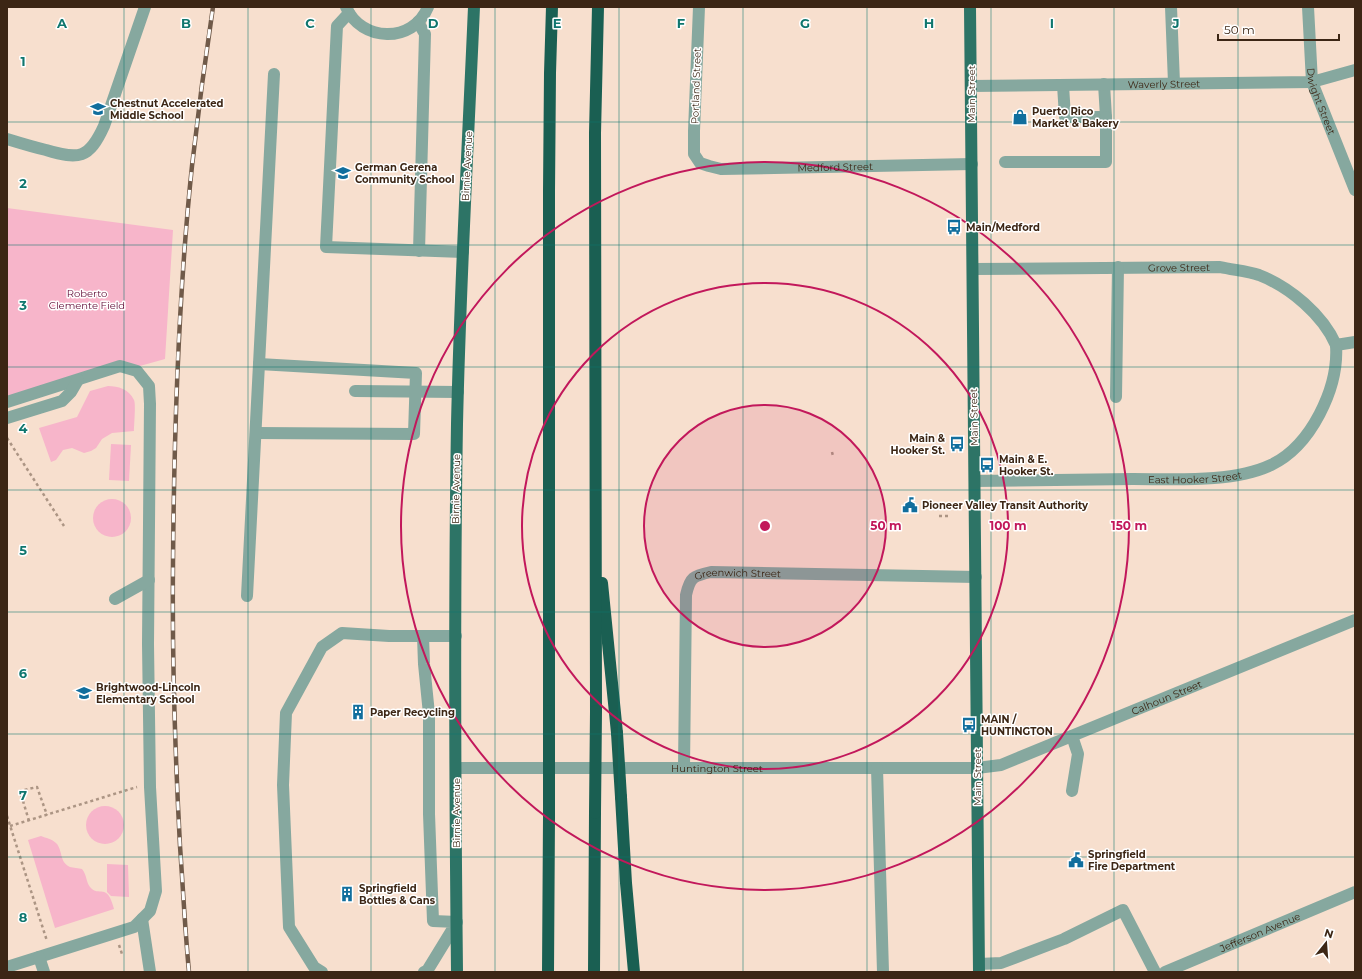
<svg xmlns="http://www.w3.org/2000/svg" width="1362" height="979" font-family="Montserrat,sans-serif">
<rect width="100%" height="100%" fill="#f7dfce"/>
<g fill="#f7b5ca">
<polygon points="7,208 173,230 165,359 7,403"/>
<path d="M108,386C118,386 129,389 134,400C136,404 134,425 134,431L112,433L102,439L96,448L91,451L84,453L72,448L63,450L56,460L51,462L39,428L77,417L90,391Z"/>
<polygon points="111,444 131,445 129,481 109,480"/>
<circle cx="112" cy="518" r="19"/>
<circle cx="105" cy="825" r="19"/>
<path d="M41,836C46,838 52,839 56,843C63,850 59,862 70,867C73,868 79,868 82,869C87,875 86,882 90,887C99,898 107,881 114,909L55,928L28,840Z"/>
<polygon points="107,864 128,865 129,897 111,896 107,892"/>
</g>
<g fill="none" stroke-linecap="round" stroke-linejoin="round">
<g stroke="#ac9584" stroke-width="2.5" stroke-dasharray="3 3" stroke-linecap="butt">
<polyline points="7,438 64,526"/>
<polyline points="832,452 833,456"/>
<polyline points="939,516 951,516"/>
<polyline points="7,816 47,941"/>
<polyline points="29,821 20,791 37,787 47,815"/>
<polyline points="10,826 137,787"/>
<polyline points="119,945 122,954"/>
</g>
<g stroke="#86a89f" stroke-width="12">
<path d="M346,7C361,42 413,44 428,7"/>
<path id="s1" d="M699,7L694,131V154L700,163L709,166L721,169L972,164"/>
<polyline points="1171,7 1174,83"/>
<path id="s2" d="M1308,7L1312,82L1355,190"/>
<polyline points="349,13 337,26 326,247 463,252"/>
<polyline points="418,22 425,34 419,251"/>
<polyline points="1063,85 1065,117 1106,117 1104,84"/>
<path id="s3" d="M971,86L1312,82L1355,70"/>
<path d="M7,139C20,143 33,147 46,150C79,160 89,159 104,126L145,7"/>
<polyline points="1005,162 1106,162 1106,117"/>
<path id="s4" d="M973,269L1220,267C1233,270 1247,271 1259,275C1290,287 1323,315 1336,345L1355,342"/>
<polyline points="355,391 458,392"/>
<polyline points="1116,397 1118,267"/>
<polyline points="7,402 120,366 137,371 149,386 150,404 148,644 150,787 156,891 150,911 134,927 7,967"/>
<polyline points="7,418 62,401 71,392 78,380"/>
<polyline points="256,433 414,434 416,373 259,364"/>
<path id="s5" d="M975,481C1027,480 1080,480 1133,479C1174,479 1233,483 1271,465C1311,446 1339,388 1336,345"/>
<polyline points="247,596 274,74"/>
<polyline points="115,599 149,580"/>
<polyline points="423,636 424,664 429,714 429,814 433,921 457,922 427,971 424,972"/>
<path id="s6" d="M456,768H977L1001,765L1355,620"/>
<path id="s7" d="M684,768L686,595C690,577 693,576 711,572L976,577"/>
<polyline points="877,768 883,972"/>
<polyline points="1072,791 1078,754 1072,736"/>
<polyline points="142,919 150,972"/>
<polyline points="39,957 44,972"/>
<polyline points="979,964 1001,963 1064,939 1123,910 1155,972"/>
<polyline points="322,972 314,967 289,927 283,785 286,713 322,647 342,633 389,636 456,636"/>
<path id="s8" d="M1165,972L1355,892"/>
</g>
<g stroke="#2d7466" stroke-width="12">
<polyline points="970,7 979,972"/>
<path d="M457,972C455,789 454,606 457,424C460,285 468,146 474,7"/>
</g>
<g stroke="#1a5f52" stroke-width="12">
<polyline points="602,583 617,733"/>
<polyline points="549,711 549,191 550,73 552,7"/>
<polyline points="596,711 595,133 598,7"/>
<polyline points="621,797 626,883 634,972"/>
<polyline points="548,972 549,817"/>
<polyline points="594,972 595,813"/>
</g>
<g stroke="#705a49" stroke-width="4.5">
<path id="rail" d="M189,972C185,930 183,888 180,846C175,752 172,658 173,564C174,431 178,298 192,166C198,113 205,60 213,7"/>
</g>
<use href="#rail" stroke="#fff" stroke-width="3" stroke-dasharray="9" stroke-linecap="butt"/>
<g stroke="#1a5f52" stroke-width="12">
<polyline points="617,733 621,797"/>
<polyline points="595,813 596,711"/>
<polyline points="549,817 549,711"/>
</g>
</g>
<path fill="none" stroke="#0f766e" stroke-width="1" stroke-opacity="0.55" d="M124,7V972M248,7V972M371,7V972M495,7V972M619,7V972M743,7V972M867,7V972M991,7V972M1114,7V972M1238,7V972M7,122H1355M7,245H1355M7,367H1355M7,490H1355M7,612H1355M7,734H1355M7,857H1355"/>
<circle cx="765" cy="526" r="121" fill="#c2185b" fill-opacity=".12"/>
<g fill="none" stroke="#c2185b" stroke-width="2">
<circle cx="765" cy="526" r="121"/>
<circle cx="765" cy="526" r="243"/>
<circle cx="765" cy="526" r="364"/>
</g>
<defs>
<g id="school-bare" transform="scale(1.2)"><path d="M0-5L7-2L0 1L-7-2ZM-4 1L0 2.5L4 1V4Q0 6-4 4Z" fill="#116e9d" stroke="#fff" stroke-width="2.5" paint-order="stroke"/></g>
<g id="shop-bare" transform="scale(1.2)"><path d="M-5-2.5h2.3a2.7 3.5 0 0 1 5.4 0H5L5.5 6h-11ZM-1.5-2.5h3a1.5 2.3 0 0 0-3 0Z" fill="#116e9d" stroke="#fff" stroke-width="2.5" paint-order="stroke"/></g>
<g id="bus-bare" transform="scale(1.2)"><path d="M-5-6H5V4H4V6H2V4H-2V6H-4V4H-5ZM-3.5-4V0h7V-4ZM-3.5 1.2v1.5H-2V1.2ZM2 1.2v1.5H3.5V1.2Z" fill="#116e9d" stroke="#fff" stroke-width="2.5" paint-order="stroke"/></g>
<g id="civic-bare" transform="scale(1.2)"><path d="M-.6-6.5H3V-4.5H.6V-3L4-1V1h2V6H-6V1h2V-1L-.6-3ZM-1.2 2.5V6h2.4V2.5Z" fill="#116e9d" stroke="#fff" stroke-width="2.5" paint-order="stroke"/></g>
<g id="building-bare" transform="scale(1.2)"><path d="M-4-6H4V6H1V3H-1V6H-4ZM-2.5-4.3h1.7v1.8h-1.7ZM.8-4.3h1.7v1.8H.8ZM-2.5-1h1.7V.8h-1.7ZM.8-1h1.7V.8H.8Z" fill="#116e9d" stroke="#fff" stroke-width="2.5" paint-order="stroke"/></g>
</defs>
<g fill-rule="evenodd">
<use href="#school-bare" x="98" y="109"/>
<use href="#shop-bare" x="1020" y="117"/>
<use href="#school-bare" x="343" y="173"/>
<use href="#bus-bare" x="954" y="227"/>
<use href="#bus-bare" x="957" y="444"/>
<use href="#bus-bare" x="987" y="465"/>
<use href="#civic-bare" x="910" y="505"/>
<use href="#school-bare" x="84" y="693"/>
<use href="#building-bare" x="358" y="712"/>
<use href="#bus-bare" x="969" y="725"/>
<use href="#civic-bare" x="1076" y="860"/>
<use href="#building-bare" x="347" y="894"/>
</g>
<g text-anchor="middle" dominant-baseline="central" stroke-width="3" stroke-linejoin="round" paint-order="stroke">
<g font-size="10" fill="#3c2615" stroke="#fff">
<text stroke="none"><textPath href="#s3" startOffset="193">Waverly Street</textPath></text>
<text transform="translate(696 86) rotate(-88)">Portland Street</text>
<text transform="translate(971 94) rotate(-90)">Main Street</text>
<text stroke="none"><textPath href="#s2" startOffset="96">Dwight Street</textPath></text>
<text transform="translate(467 166) rotate(-87)">Birnie Avenue</text>
<text stroke="none"><textPath href="#s1" startOffset="294">Medford Street</textPath></text>
<text stroke="none"><textPath href="#s4" startOffset="206">Grove Street</textPath></text>
<text transform="translate(974 417) rotate(-91)">Main Street</text>
<text stroke="none"><textPath href="#s5" startOffset="220">East Hooker Street</textPath></text>
<text transform="translate(456 489) rotate(-89)">Birnie Avenue</text>
<text stroke="none"><textPath href="#s7" startOffset="237">Greenwich Street</textPath></text>
<text stroke="none"><textPath href="#s6" startOffset="724">Calhoun Street</textPath></text>
<text stroke="none"><textPath href="#s6" startOffset="261">Huntington Street</textPath></text>
<text transform="translate(977 777) rotate(-90)">Main Street</text>
<text transform="translate(456 813) rotate(-90)">Birnie Avenue</text>
<text stroke="none"><textPath href="#s8" startOffset="103">Jefferson Avenue</textPath></text>
</g>
<g font-size="10" font-weight="bold" fill="#3c2615" stroke="#fff" text-anchor="start">
<text x="110" y="103">Chestnut Accelerated<tspan x="110" dy="12">Middle School</tspan></text>
<text x="1032" y="111">Puerto Rico<tspan x="1032" dy="12">Market &amp; Bakery</tspan></text>
<text x="355" y="167">German Gerena<tspan x="355" dy="12">Community School</tspan></text>
<text x="966" y="227">Main/Medford</text>
<text x="945" y="438" text-anchor="end">Main &amp;<tspan x="945" dy="12">Hooker St.</tspan></text>
<text x="999" y="459">Main &amp; E.<tspan x="999" dy="12">Hooker St.</tspan></text>
<text x="922" y="505">Pioneer Valley Transit Authority</text>
<text x="96" y="687">Brightwood-Lincoln<tspan x="96" dy="12">Elementary School</tspan></text>
<text x="370" y="712">Paper Recycling</text>
<text x="981" y="719">MAIN /<tspan x="981" dy="12">HUNTINGTON</tspan></text>
<text x="1088" y="854">Springfield<tspan x="1088" dy="12">Fire Department</tspan></text>
<text x="359" y="888">Springfield<tspan x="359" dy="12">Bottles &amp; Cans</tspan></text>
</g>
<g font-size="10" fill="#610a35" stroke="#fff">
<text x="87" y="293">Roberto<tspan x="87" dy="12">Clemente Field</tspan></text>
</g>
</g>
<g font-size="13" text-anchor="middle" font-weight="bold" fill="#0f766e" stroke="#fff" stroke-width="3" stroke-linejoin="round" paint-order="stroke">
<text x="62" y="28">A</text>
<text x="186" y="28">B</text>
<text x="310" y="28">C</text>
<text x="433" y="28">D</text>
<text x="557" y="28">E</text>
<text x="681" y="28">F</text>
<text x="805" y="28">G</text>
<text x="929" y="28">H</text>
<text x="1052" y="28">I</text>
<text x="1176" y="28">J</text>
<text x="23" y="66">1</text>
<text x="23" y="188">2</text>
<text x="23" y="310">3</text>
<text x="23" y="433">4</text>
<text x="23" y="555">5</text>
<text x="23" y="678">6</text>
<text x="23" y="800">7</text>
<text x="23" y="922">8</text>
</g>
<circle cx="765" cy="526" r="6" fill="#c2185b" stroke="#fff" stroke-width="2"/>
<g font-size="12" text-anchor="middle" font-weight="bold" fill="#c2185b" stroke="#fff" stroke-width="3" stroke-linejoin="round" paint-order="stroke">
<text x="886" y="530">50 m</text>
<text x="1008" y="530">100 m</text>
<text x="1129" y="530">150 m</text>
</g>
<rect width="1362" height="979" fill="none" stroke="#3c2615" stroke-width="16"/>
<g transform="translate(1326 943) rotate(17)" stroke="#ffffff" stroke-width="3" paint-order="stroke">
<path d="M0-3L7 15L0 10L-7 15Z" fill="#3c2615"/>
<text y="-6" font-size="11" font-weight="bold" text-anchor="middle" fill="#3c2615">N</text>
</g>
<path d="M1218 34v6h121v-6" fill="none" stroke="#3c2615" stroke-width="2"/>
<text x="1224" y="34" font-size="12" fill="#3c2615" stroke="#ffffff" stroke-width="3" paint-order="stroke">50 m</text>
</svg>
